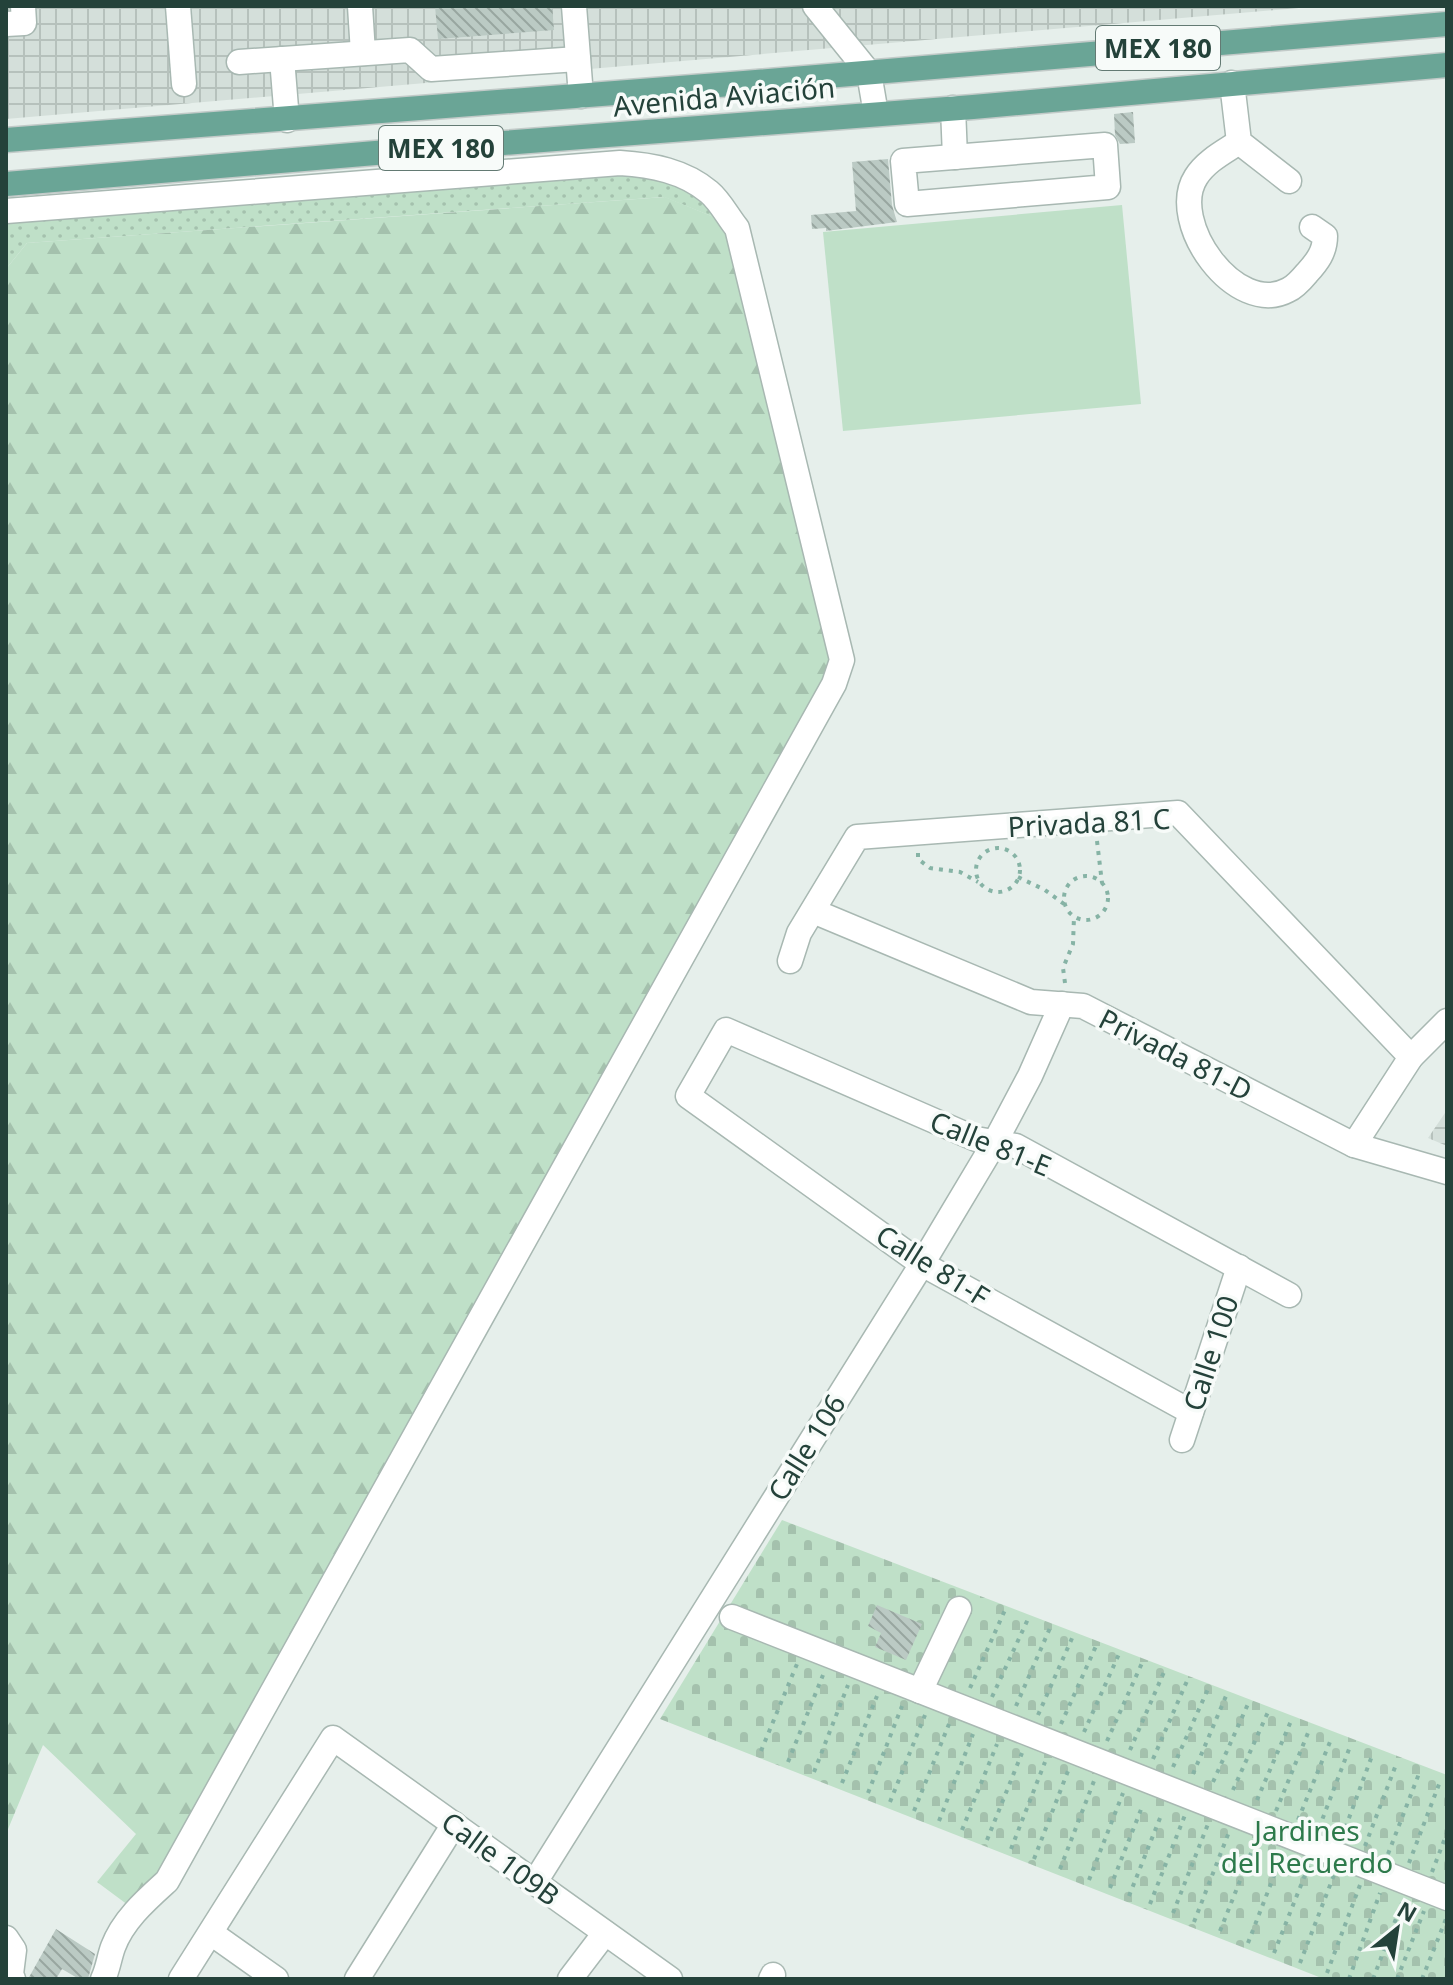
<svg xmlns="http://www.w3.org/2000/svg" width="1453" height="1985" font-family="'Noto Sans',sans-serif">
<defs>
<pattern id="industrial-grid" width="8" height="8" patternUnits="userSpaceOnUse" patternTransform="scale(2)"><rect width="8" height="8" fill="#d4dfda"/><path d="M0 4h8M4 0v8" fill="none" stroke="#b6c1bc"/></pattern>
<pattern id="grass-dots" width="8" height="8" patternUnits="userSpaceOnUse" patternTransform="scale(2)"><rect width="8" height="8" fill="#bfe0c8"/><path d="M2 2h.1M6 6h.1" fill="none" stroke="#a4c1ad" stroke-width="1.8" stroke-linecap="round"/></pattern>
<pattern id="forest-firs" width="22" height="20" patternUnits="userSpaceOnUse" patternTransform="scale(2)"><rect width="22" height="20" fill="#bfe0c8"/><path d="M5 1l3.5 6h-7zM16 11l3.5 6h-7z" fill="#a4c1ad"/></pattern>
<pattern id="cemetery-stones" width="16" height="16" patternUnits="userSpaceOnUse" patternTransform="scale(2)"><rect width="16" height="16" fill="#bfe0c8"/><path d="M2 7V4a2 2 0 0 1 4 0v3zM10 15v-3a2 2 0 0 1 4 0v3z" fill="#a4c1ad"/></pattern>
<pattern id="building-back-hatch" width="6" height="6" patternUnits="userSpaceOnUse" patternTransform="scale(2)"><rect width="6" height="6" fill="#bbcac4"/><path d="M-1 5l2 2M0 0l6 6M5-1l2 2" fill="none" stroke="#98a6a0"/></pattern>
</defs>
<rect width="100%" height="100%" fill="#e6efeb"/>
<g fill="url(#industrial-grid)">
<polygon points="6,6 1322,6 6,119"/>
<polygon points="1447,1110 1447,1146 1428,1138"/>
</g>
<polygon fill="url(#grass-dots)" points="591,171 683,181 726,222 664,197 27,243 6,269 6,217"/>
<polygon fill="url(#forest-firs)" points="665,197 726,222 840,660 178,1855 132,1908 97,1882 136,1834 43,1745 6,1834 6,269 27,243"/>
<polygon fill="url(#cemetery-stones)" points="782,1520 1447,1775 1447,1979 1324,1979 660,1719"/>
<polygon fill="#bfe0c8" points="1122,205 1141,404 843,431 823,232"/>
<g fill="url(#building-back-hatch)">
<polygon points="435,6 552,6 554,30 438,39"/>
<polygon points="1133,112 1135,143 1120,144 1115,135 1114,114"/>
<polygon points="888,159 892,205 897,222 826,231 826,228 812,229 811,215 856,211 852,162"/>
<polygon points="877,1605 922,1624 906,1660 875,1647 881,1633 868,1626"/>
<polygon points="56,1929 95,1954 88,1979 79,1979 62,1969 56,1979 28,1979"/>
</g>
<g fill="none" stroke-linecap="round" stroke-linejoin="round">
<g stroke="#a8b8b2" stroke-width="27">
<g id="minor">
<polyline points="178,6 184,84"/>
<polyline points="360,6 363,53"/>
<polyline points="574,6 581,96"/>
<polyline points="815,6 869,73 876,114"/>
<polyline points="6,24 24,23 23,6"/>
<polyline points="282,59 287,120"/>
<polyline points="239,62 410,50 431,69 578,59"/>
<polyline points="1232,83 1239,142 1289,181"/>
<polyline points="953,108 955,157"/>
<path d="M1239,142C1224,152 1206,161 1196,177C1167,222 1236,318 1288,290C1295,287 1302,279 1307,273C1317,262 1325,252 1325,236L1312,227"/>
<polygon points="1105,145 1108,187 907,204 903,161"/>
<path d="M6,211L620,163C652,165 684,171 709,192C720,201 728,217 737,228L842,660L834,684L167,1881C146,1900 123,1920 113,1947C109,1958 108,1969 103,1979"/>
<polyline points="813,911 1031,1002 1083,1006 1354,1145 1447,1172"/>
<polyline points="790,961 799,933 857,837 1178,813 1411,1057"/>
<polyline points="1354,1145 1411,1057 1447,1021"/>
<polyline points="1191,1412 922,1264 688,1096 726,1030 976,1139 1016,1146 1289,1295"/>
<polyline points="1182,1440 1239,1267"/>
<polyline points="732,1617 1447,1898"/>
<polyline points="920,1691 959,1609"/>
<polyline points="535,1882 922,1264 995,1142 1030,1076 1062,1004"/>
<polyline points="211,1933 276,1979"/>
<polyline points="6,1938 14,1950 11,1974 13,1979"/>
<polyline points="181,1979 333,1738 670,1979"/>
<polyline points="357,1979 454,1824"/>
<polyline points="570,1979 605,1933"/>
<polyline points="771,1979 773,1975"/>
</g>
</g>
<g stroke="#c2cac8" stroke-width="27">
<g id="major">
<polyline points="6,140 744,83 1447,24"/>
<polyline points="6,184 399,151 973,107 1447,65"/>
</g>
</g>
<g stroke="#86b3a5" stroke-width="4" stroke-dasharray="4 6" stroke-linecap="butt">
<polyline points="1097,841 1102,883"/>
<circle cx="998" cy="870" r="22"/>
<polyline points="918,853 918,859 930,868 960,872 978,882"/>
<circle cx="1086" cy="898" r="22"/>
<polyline points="1018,877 1045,890 1064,904"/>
<polyline points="1065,983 1063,968 1073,944 1074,917"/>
<polyline points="970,1688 1005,1610"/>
<polyline points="992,1697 1028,1619"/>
<polyline points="1016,1706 1050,1628"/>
<polyline points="1038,1715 1073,1636"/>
<polyline points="1061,1724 1096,1646"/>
<polyline points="1084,1732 1119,1654"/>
<polyline points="1107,1741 1142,1663"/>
<polyline points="1130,1750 1164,1672"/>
<polyline points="761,1751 797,1664"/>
<polyline points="1153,1759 1187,1681"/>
<polyline points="788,1762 823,1675"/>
<polyline points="1173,1767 1208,1689"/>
<polyline points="814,1772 848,1685"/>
<polyline points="1193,1774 1226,1696"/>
<polyline points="1213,1782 1248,1704"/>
<polyline points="842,1783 877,1696"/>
<polyline points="1233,1790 1268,1712"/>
<polyline points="868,1793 902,1706"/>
<polyline points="1257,1800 1291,1721"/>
<polyline points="890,1802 925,1715"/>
<polyline points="914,1811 949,1724"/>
<polyline points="1276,1811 1310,1728"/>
<polyline points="1298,1820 1332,1737"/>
<polyline points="939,1821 973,1734"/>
<polyline points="1319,1828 1351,1744"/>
<polyline points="962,1830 997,1744"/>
<polyline points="1342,1837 1373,1753"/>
<polyline points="987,1840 1022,1753"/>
<polyline points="1365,1846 1397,1762"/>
<polyline points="1011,1849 1045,1762"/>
<polyline points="1388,1854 1420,1771"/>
<polyline points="1034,1859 1068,1771"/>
<polyline points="1409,1863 1441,1779"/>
<polyline points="1060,1869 1094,1781"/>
<polyline points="1432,1872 1447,1833"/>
<polyline points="1089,1880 1123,1793"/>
<polyline points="1110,1888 1142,1807"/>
<polyline points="1129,1896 1162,1813"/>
<polyline points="1150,1904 1185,1815"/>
<polyline points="1173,1913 1208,1824"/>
<polyline points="1194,1922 1229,1832"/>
<polyline points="1220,1931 1255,1843"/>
<polyline points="1248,1943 1282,1855"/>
<polyline points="1274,1953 1309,1865"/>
<polyline points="1300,1963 1334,1875"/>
<polyline points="1327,1973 1360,1885"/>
<polyline points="1349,1979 1380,1893"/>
<polyline points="1373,1979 1402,1903"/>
<polyline points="1397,1979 1424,1911"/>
<polyline points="1422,1979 1446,1919"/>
<polyline points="1446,1979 1447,1977"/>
</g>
<use href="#minor" stroke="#fff" stroke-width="24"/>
<use href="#major" stroke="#6aa596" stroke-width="24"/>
</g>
<g text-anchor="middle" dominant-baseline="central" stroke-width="7" stroke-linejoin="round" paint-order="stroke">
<g fill="#f7fbf9" stroke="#637a73" stroke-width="2">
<rect x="1096" y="26" width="124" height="44" rx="6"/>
<rect x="379" y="126" width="124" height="44" rx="6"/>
</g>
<g font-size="26" font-weight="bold" fill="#24423a">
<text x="1158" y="48">MEX 180</text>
<text x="441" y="148">MEX 180</text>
</g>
<g font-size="28" fill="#24423a" stroke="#f7fbf9">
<text transform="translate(724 96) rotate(-5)">Avenida Aviación</text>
<text transform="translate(1089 822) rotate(-3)">Privada 81 C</text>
<text transform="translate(1176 1054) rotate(27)">Privada 81-D</text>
<text transform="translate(991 1143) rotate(22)">Calle 81-E</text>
<text transform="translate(933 1265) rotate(32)">Calle 81-F</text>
<text transform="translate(1210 1353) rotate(-72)">Calle 100</text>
<text transform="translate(806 1447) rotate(-58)">Calle 106</text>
<text transform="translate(501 1858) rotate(36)">Calle 109B</text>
</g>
<g font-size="28" fill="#2d7a4b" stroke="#f7fbf9">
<text x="1307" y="1830">Jardines<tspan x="1307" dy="32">del Recuerdo</tspan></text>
</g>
</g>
<rect width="1453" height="1985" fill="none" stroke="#24423a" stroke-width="16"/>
<g transform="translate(1397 1929) rotate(30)" stroke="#f7fbf9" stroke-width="6" paint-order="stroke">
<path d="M0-6L14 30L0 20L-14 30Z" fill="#24423a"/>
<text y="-12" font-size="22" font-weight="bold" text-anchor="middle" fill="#24423a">N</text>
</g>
</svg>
